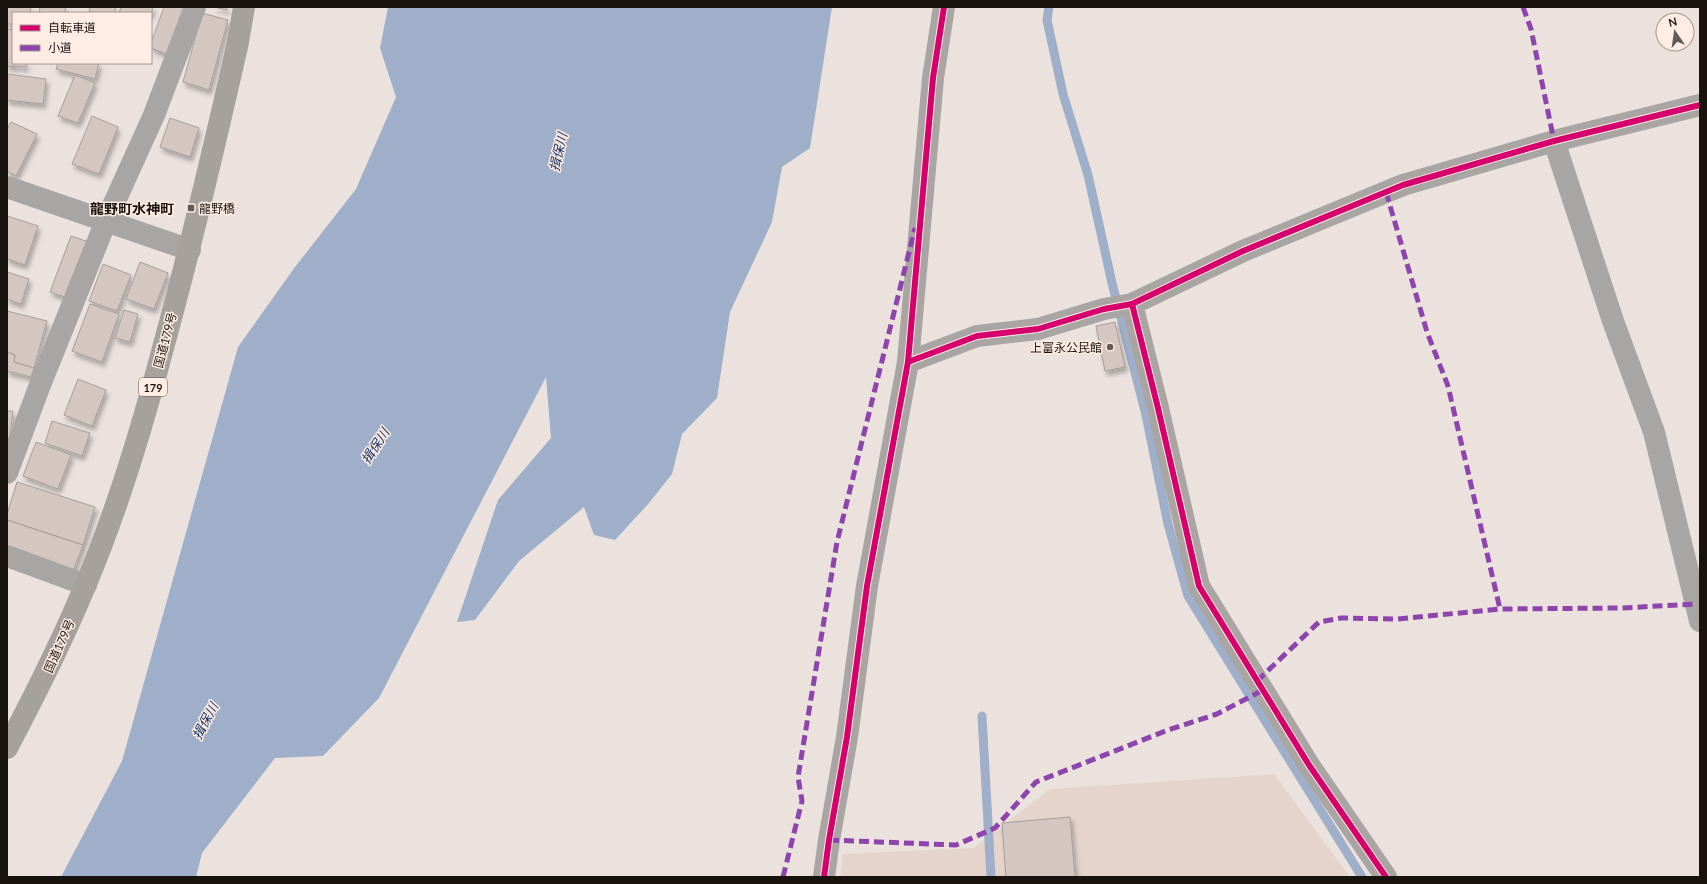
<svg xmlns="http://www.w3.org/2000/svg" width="1707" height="884" font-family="Lato,'Noto Sans JP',sans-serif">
<defs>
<filter id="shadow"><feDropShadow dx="2.5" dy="4.5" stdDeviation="2" flood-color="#0004"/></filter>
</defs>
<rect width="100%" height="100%" fill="#ebe2de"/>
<polygon fill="#e5d4cc" points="1274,774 1350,877 840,877 843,854 974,848 1050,789"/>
<polygon fill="#9faec9" points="388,7 832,7 810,148 782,167 772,222 730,312 717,398 682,434 672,474 649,503 615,540 594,535 584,507 519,561 475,620 457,622 498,500 551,438 546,377 379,698 323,756 275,758 202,853 196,877 61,877 122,761 238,347 295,267 356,189 396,97 380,48"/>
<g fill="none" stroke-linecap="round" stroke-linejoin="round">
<g stroke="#9faec9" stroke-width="9">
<polyline points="1049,7 1047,20 1063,94 1088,175 1112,283 1146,415 1168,524 1188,596 1362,877"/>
<polyline points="982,716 991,877"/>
</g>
</g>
<g fill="#d4c6c1" stroke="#a69e9b" filter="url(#shadow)">
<polygon points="7,7 31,7 30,13 13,13 13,24 7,24"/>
<polygon points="40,7 66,7 64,13 39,13"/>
<polygon points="90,7 116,7 114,13 89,12"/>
<polygon points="121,7 153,7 151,15 151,13 119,13"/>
<polygon points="164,7 192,7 174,57 151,48 151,43"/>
<polygon points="214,7 227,7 227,10"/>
<polygon points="202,13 228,20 209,90 183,82"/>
<polygon points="7,29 13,30 13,63 27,63 26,67 7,66"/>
<polygon points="58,63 99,63 95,79 56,69"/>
<polygon points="7,74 46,79 43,104 7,100"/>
<polygon points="75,75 95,83 78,123 58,116"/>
<polygon points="92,116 118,127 99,174 72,164"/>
<polygon points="170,118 199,128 190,157 160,147"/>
<polygon points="11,122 37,134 16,176 7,171 7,129"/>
<polygon points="7,216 38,226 25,265 7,259"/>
<polygon points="71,236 92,243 71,299 50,292"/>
<polygon points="140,262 168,273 154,309 126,299"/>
<polygon points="103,264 131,275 117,311 89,301"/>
<polygon points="7,272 29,279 21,304 7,299"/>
<polygon points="90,304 119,314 102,362 72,351"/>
<polygon points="124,310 138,314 130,342 115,338"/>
<polygon points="7,311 47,321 34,368 14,362 15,355 7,352"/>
<polygon points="1115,322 1125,367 1105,371 1096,326"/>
<polygon points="7,352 15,355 14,362 34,368 31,377 7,371"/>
<polygon points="78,379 106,390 92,426 64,415"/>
<polygon points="7,411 13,411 9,443 7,443"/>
<polygon points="52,421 90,433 82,456 45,443"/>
<polygon points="36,442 71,455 58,489 23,476"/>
<polygon points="17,482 95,507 83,545 7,520 7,514"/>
<polygon points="7,520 83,545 72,574 7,553"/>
<polygon points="1070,817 1075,877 1006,877 1002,823"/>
</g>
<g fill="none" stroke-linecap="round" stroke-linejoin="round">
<g stroke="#a8a5a3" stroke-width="22">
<polyline points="1554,141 1613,321 1654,432 1700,621"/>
<polyline points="7,187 190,250"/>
<polyline points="1132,304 1158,408 1199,586 1309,765 1386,877"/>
<polyline points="908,362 977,336 1038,329 1104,309 1132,304 1243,251 1403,185 1554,141 1700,105"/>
<polyline points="7,473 40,385 106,221 154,115 195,7"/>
<polyline points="7,556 86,585"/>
<polyline points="824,877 829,840 847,737 867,586 908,362 933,78 944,7"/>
</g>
<path stroke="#a7a19e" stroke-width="22" d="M7,748C35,695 62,642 85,586C118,509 142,428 163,348C191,246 215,144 238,42L244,7"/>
<g stroke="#8e44ad" stroke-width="5" stroke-dasharray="10 5" stroke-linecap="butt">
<polyline points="1523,7 1531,29 1554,141"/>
<polyline points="1386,192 1427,332 1448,386 1500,609"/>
<polyline points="1257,681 1319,622 1341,618 1398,619 1500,609 1622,608 1696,604"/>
<polyline points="829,840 956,845 995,828 1036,782 1168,730 1217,714 1263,690"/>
<polyline points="783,877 802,801 798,777 837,542 915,228"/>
</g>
<g stroke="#ffede5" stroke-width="8">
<g id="cycleway">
<polyline points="1132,304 1158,408 1199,586 1309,765 1386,877"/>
<polyline points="908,362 977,336 1038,329 1104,309 1132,304 1243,251 1403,185 1554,141 1700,105"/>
<polyline points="824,877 829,840 847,737 867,586 908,362 933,78 944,7"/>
</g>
</g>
<use href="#cycleway" stroke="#d6006c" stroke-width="6"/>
</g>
<g fill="#625b58" stroke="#ffede5" stroke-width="1.5">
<rect x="187" y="204" width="8" height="8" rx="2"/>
<circle cx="1110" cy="347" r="4"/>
</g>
<g text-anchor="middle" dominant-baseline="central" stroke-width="3" stroke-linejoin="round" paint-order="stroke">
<rect fill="#ffede5" stroke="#5e5450" stroke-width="1" x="139" y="378" width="28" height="18" rx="3"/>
<g font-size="11" font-weight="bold" fill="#191310">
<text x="153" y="387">179</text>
</g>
<g font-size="12" fill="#191310" stroke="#ffede5" text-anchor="start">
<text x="199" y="208">龍野橋</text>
<text x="1102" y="347" text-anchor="end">上富永公民館</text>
</g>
<g font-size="12" fill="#191310" stroke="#ffede5">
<text transform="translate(165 340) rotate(-75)">国道179号</text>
<text transform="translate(59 646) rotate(-66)">国道179号</text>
</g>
<g font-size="13" font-style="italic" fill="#133465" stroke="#ffede5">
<text transform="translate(558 152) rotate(-77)">揖保川</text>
<text transform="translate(375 446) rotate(-57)">揖保川</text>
<text transform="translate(205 721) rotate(-62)">揖保川</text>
</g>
<g font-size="14" font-weight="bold" fill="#191310" stroke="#ffede5">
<text x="132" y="208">龍野町水神町</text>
</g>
</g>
<rect width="1707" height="884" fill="none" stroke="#191310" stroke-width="16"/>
<rect x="12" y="12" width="140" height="52" fill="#ffede5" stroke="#a39690"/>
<rect x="20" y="25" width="20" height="6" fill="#d6006c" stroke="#a39690"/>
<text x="48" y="32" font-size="12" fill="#191310">自転車道</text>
<rect x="20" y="45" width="20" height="6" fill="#8e44ad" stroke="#a39690"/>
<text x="48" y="52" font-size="12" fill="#191310">小道</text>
<g transform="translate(1675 32) rotate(347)"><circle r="19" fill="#ffede5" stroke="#a39690"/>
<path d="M0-3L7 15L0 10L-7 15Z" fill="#625b58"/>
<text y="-6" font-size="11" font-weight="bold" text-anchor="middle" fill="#191310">N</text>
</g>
</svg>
